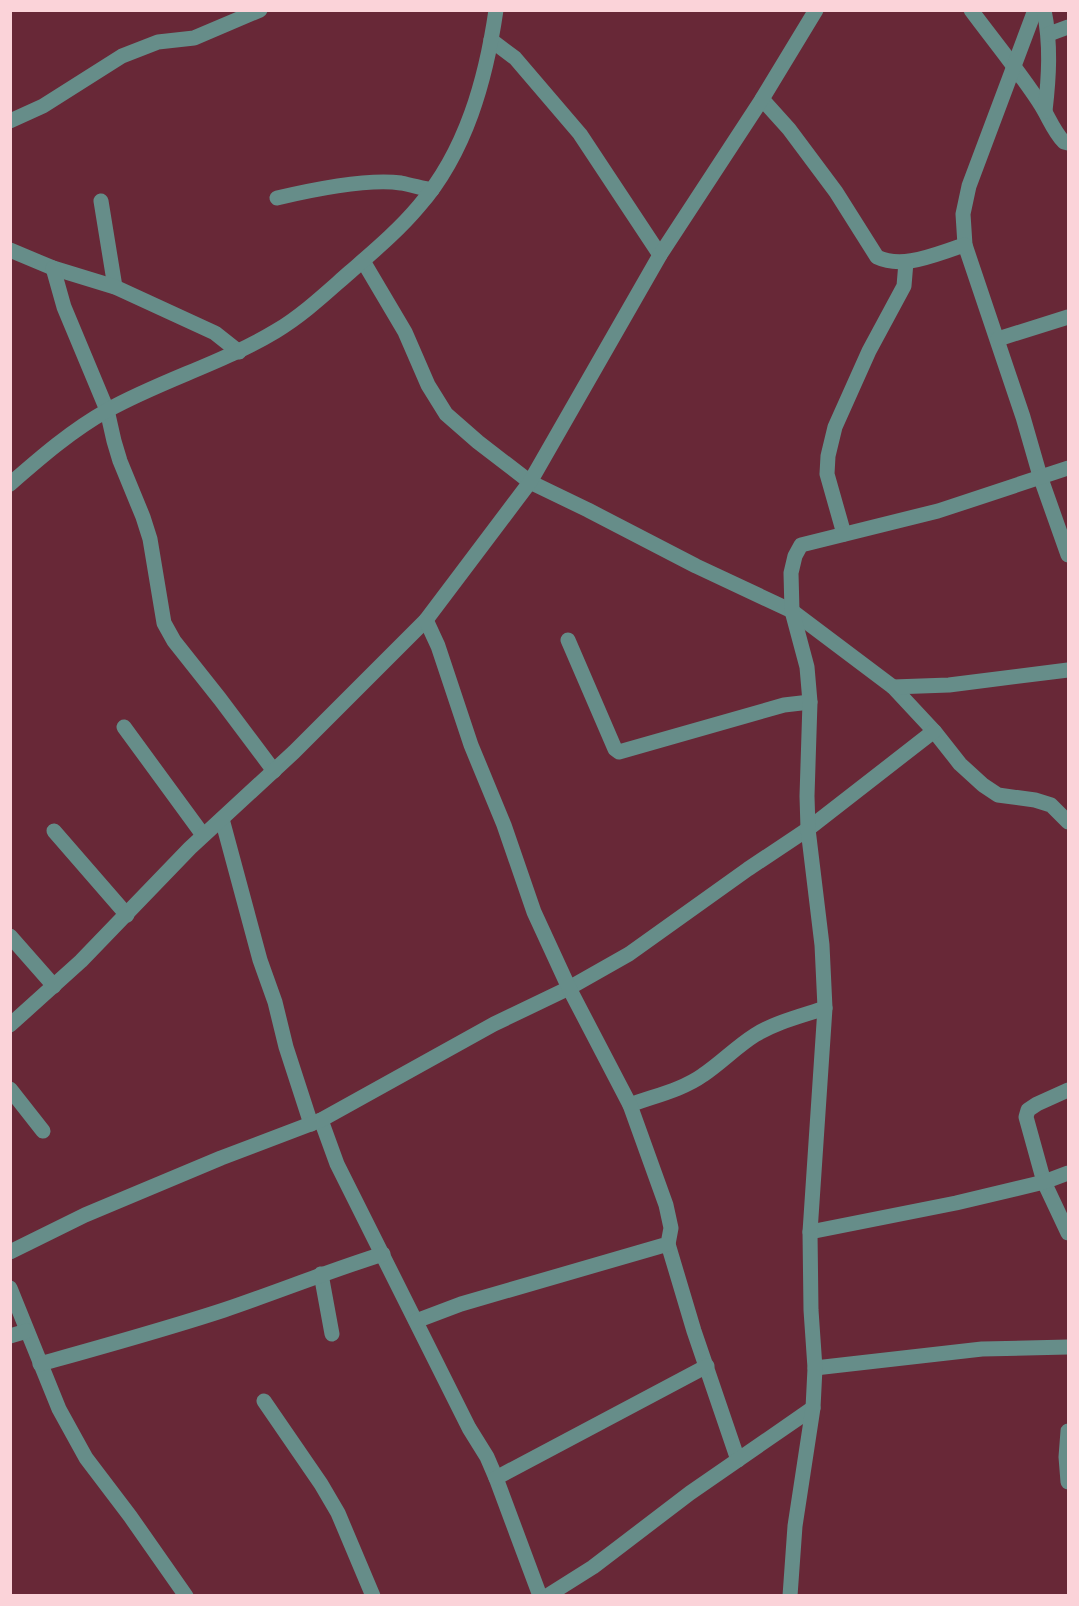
<svg xmlns="http://www.w3.org/2000/svg" width="1079" height="1606" font-family="Mulish,sans-serif">
<rect width="100%" height="100%" fill="#682837"/>
<g fill="none" stroke-linecap="round" stroke-linejoin="round">
<g stroke="#668d89" stroke-width="15">
<path d="M971,10C994,41 1018,70 1039,102C1048,115 1053,131 1064,142L1068,143"/>
<polyline points="1035,10 969,186 963,214 965,245 1023,417 1040,476 1068,555"/>
<path d="M1044,10C1051,44 1049,77 1045,111"/>
<polyline points="1049,34 1068,27"/>
<polyline points="491,40 515,58 580,134 660,255"/>
<path d="M762,99L789,129L836,192L877,257C904,270 937,253 965,245"/>
<polyline points="10,121 43,106 122,56 158,42 194,38 260,10"/>
<path d="M277,198C311,190 366,178 401,183C411,185 422,188 432,190"/>
<polyline points="101,201 115,287"/>
<polyline points="10,250 53,268 115,287 215,333 239,352"/>
<polyline points="363,261 405,332 428,385 446,414 478,442 530,482 588,510 696,566 792,611 893,687 934,731 960,764 983,785 998,795 1035,800 1051,805 1068,822"/>
<polyline points="53,268 64,307 107,410 114,441 120,461 143,517 150,539 164,623 174,641 220,699 274,771"/>
<polyline points="998,339 1068,317"/>
<path d="M10,484C41,457 72,430 108,410C162,380 223,363 276,331C303,315 327,292 350,272C374,251 399,230 419,206C466,152 486,79 496,10"/>
<polyline points="844,534 827,474 828,456 835,427 869,351 904,286 906,262"/>
<polyline points="568,640 615,749 619,752 784,705 810,702"/>
<polyline points="893,687 949,685 1068,670"/>
<polyline points="124,727 203,835"/>
<polyline points="222,819 260,960 275,1002 286,1047 311,1124"/>
<polyline points="54,831 127,915"/>
<polyline points="10,936 54,986"/>
<polyline points="10,1025 81,961 190,848 294,752 426,620 530,482 660,255 762,99 816,10"/>
<polyline points="10,1089 43,1131"/>
<polyline points="1068,1090 1037,1104 1028,1110 1026,1117 1044,1182 1068,1233"/>
<path d="M630,1105C654,1096 682,1090 703,1075C721,1063 736,1047 755,1035C776,1022 801,1016 825,1008"/>
<polyline points="321,1120 337,1164 469,1428 487,1457 496,1478 540,1596"/>
<polyline points="810,1232 956,1203 1044,1182 1068,1173"/>
<polyline points="668,1244 694,1331 738,1460"/>
<polyline points="10,1252 85,1215 221,1158 321,1120 494,1024 569,988 629,954 748,869 808,829 934,731"/>
<polyline points="321,1274 332,1334"/>
<polyline points="10,1288 59,1409 86,1458 130,1516 186,1596"/>
<polyline points="416,1321 461,1304 668,1244 671,1228 666,1205 630,1105 569,988 534,912 504,825 471,745 438,646 426,620"/>
<polyline points="10,1336 27,1331"/>
<path d="M40,1364C101,1347 163,1330 224,1310C277,1292 329,1271 383,1254"/>
<polyline points="815,1368 982,1349 1068,1347"/>
<polyline points="264,1401 321,1484 338,1513 373,1596"/>
<polyline points="1068,1431 1066,1457 1068,1482"/>
<polyline points="496,1478 707,1366"/>
<polyline points="547,1596 593,1567 690,1493 813,1408"/>
<polyline points="790,1596 795,1526 813,1408 815,1368 811,1310 810,1232 825,1008 822,945 808,829 807,796 810,702 807,667 792,611 791,573 795,556 801,545 938,511 1068,468"/>
</g>
</g>
<rect width="1079" height="1606" fill="none" stroke="#fbd3d9" stroke-width="24"/>
</svg>
